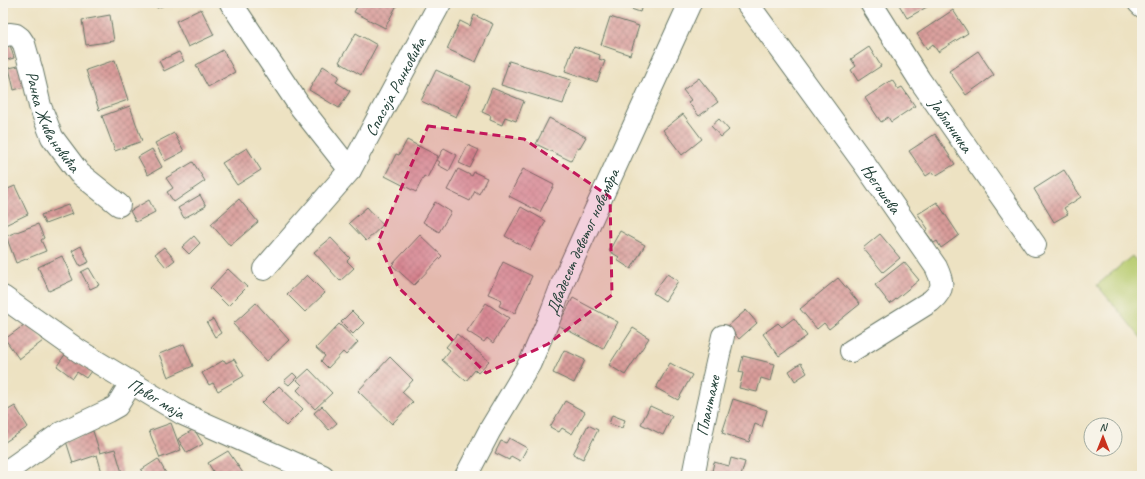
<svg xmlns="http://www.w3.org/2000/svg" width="1145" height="479" font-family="Caveat,sans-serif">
<defs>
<pattern id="building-cross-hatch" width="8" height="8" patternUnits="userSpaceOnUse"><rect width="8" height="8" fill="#d99c9a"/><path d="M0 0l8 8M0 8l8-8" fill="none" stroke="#af807e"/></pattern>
</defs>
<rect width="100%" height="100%" fill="#f7f3e8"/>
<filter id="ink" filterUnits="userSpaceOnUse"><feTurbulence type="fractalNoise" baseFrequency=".025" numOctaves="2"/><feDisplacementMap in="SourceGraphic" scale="8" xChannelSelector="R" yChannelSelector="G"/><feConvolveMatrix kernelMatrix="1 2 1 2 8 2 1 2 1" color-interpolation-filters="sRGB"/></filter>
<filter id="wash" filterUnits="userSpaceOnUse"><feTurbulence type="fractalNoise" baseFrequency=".012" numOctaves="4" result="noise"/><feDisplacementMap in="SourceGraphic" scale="16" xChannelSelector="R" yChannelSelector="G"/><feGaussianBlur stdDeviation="0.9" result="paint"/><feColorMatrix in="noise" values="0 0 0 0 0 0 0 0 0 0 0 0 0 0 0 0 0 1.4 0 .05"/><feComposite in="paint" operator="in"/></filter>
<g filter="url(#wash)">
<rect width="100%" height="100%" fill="#ede2c2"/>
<polygon fill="#b8cc6f" stroke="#6c8452" points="1132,256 1142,268 1142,339 1097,285"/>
<g id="blocks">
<g fill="url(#building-cross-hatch)">
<polygon points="155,3 170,3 157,8"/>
<polygon points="359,3 398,3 385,28 354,12"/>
<polygon points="613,3 643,3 640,12"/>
<polygon points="898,3 934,3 907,18"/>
<polygon points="201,9 214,35 188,47 176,21"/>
<polygon points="953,10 968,33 938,52 933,44 927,49 917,34"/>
<polygon points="110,15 114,41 86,45 82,20"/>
<polygon points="474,15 493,24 476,62 447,49 460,21 470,26"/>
<polygon points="610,17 639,26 630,55 601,45"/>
<polygon points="356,33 377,45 361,75 339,62"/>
<polygon points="10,45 14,58 3,61 3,47"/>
<polygon points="574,46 600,55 599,59 605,61 597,82 565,71"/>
<polygon points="869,47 881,66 858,81 851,70 856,66 851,59"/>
<polygon points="223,50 235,72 208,87 196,65"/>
<polygon points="978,51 994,75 966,95 949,71"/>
<polygon points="179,52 184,61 164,71 159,61"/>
<polygon points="115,60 128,100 99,110 86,70"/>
<polygon points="509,61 571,80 563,104 501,85"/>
<polygon points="23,65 28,86 14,90 9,68"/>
<polygon points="323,66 339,76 336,82 350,91 339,108 309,90"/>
<polygon points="436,70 471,86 456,117 421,101"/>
<polygon points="699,78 718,102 699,116 688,102 691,100 683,90"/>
<polygon points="892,80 898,89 902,87 915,106 891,122 888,117 881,122 865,98"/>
<polygon points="492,88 524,101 516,121 505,117 502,125 490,120 491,116 482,112"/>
<polygon points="130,106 142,141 115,151 102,116"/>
<polygon points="683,114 702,139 682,155 663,130"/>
<polygon points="549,118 586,137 579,149 577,148 571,161 536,144"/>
<polygon points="719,119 729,130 721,137 711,126"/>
<polygon points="174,133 184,151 165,161 155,143"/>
<polygon points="935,134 955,164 935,176 932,172 926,176 909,151"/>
<polygon points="407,140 438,156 427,178 424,176 416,192 385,176 396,154 399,155"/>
<polygon points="468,145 479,150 470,168 459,163"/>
<polygon points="247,148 261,170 237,185 222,163"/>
<polygon points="444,148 457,155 449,171 438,165 440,162 437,160"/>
<polygon points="152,149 162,167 148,175 138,157"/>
<polygon points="193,162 205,181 174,202 167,192 173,188 166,178"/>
<polygon points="458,169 472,176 474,172 487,178 479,194 475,191 470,201 447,190"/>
<polygon points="523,169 554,185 540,212 509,196"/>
<polygon points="1064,170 1081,197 1064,208 1068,214 1054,222 1034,189"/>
<polygon points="15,186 28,214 3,226 3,191"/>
<polygon points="200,195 206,206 184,218 178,208"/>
<polygon points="239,199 258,222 230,246 211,224"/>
<polygon points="149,200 155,212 136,222 130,211"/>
<polygon points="435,202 451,212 439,232 423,222"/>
<polygon points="937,202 959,235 941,248 937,241 934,243 925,231 928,229 918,214"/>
<polygon points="68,205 72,214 45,224 41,215"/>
<polygon points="367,207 383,225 366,241 349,223"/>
<polygon points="521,207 546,221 530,250 505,236"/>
<polygon points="38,224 44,238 41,240 46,251 16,263 6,236"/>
<polygon points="620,231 645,245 631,269 617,260 619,257 609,251"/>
<polygon points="880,234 900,258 883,272 863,248"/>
<polygon points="420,235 442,256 414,285 392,265"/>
<polygon points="194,236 200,243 189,254 182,247"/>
<polygon points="331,238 350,258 347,261 354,268 340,281 314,252"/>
<polygon points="81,246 89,262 80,266 72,251"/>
<polygon points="164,247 175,260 166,267 155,254"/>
<polygon points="62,256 73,280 49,291 38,267"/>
<polygon points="503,262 532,276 515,313 499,306 502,300 488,294"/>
<polygon points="904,262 919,280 890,304 875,285"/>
<polygon points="89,268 99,285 90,289 81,272"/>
<polygon points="228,269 247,287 228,306 210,288"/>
<polygon points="667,274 678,281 665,301 653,293"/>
<polygon points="307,275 325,293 305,312 287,294"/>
<polygon points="838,278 860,304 829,329 824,323 817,329 800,309"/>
<polygon points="573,298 618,322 603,349 558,325"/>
<polygon points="256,303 289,340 267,361 233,324"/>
<polygon points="486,303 509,318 493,343 487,338 484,342 467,331"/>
<polygon points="746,310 757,323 739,339 728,326"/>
<polygon points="352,311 364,323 353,334 341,322"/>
<polygon points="794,318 807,336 779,356 763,334 778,323 782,327"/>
<polygon points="213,319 221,333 215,337 207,323"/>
<polygon points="28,322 43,341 19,359 5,339"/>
<polygon points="339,324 358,342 346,355 343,352 328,368 321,361 325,356 316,348"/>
<polygon points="633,328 649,338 625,375 609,365"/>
<polygon points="457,334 489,361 478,373 475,370 466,381 442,360 450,350 446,347"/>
<polygon points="184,344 193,366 168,377 159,354"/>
<polygon points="564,350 585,360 574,383 553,373"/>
<polygon points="66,353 91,371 86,378 77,372 73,378 57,366"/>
<polygon points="743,356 775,364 771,381 761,378 757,392 739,388 743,373 739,372"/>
<polygon points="390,357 413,380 402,392 413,402 392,424 358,391"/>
<polygon points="234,359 244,376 218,391 213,383 209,385 202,373 224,360 226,363"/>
<polygon points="670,363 692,375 678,400 656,388"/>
<polygon points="801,363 807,373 795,381 789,371"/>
<polygon points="309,369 332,393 315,409 297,390 302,385 297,380"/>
<polygon points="293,373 297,377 289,385 284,381"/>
<polygon points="279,386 303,409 286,426 262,403"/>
<polygon points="733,399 767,410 762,427 755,424 749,442 722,433"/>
<polygon points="565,401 585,412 572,434 562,428 559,432 550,427"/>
<polygon points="15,406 28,427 5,442 3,439 3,413"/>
<polygon points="322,406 337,423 329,430 314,413"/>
<polygon points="650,406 672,416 663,435 641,424"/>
<polygon points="612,415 625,420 622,428 609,424"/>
<polygon points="171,423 181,450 160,458 149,431"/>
<polygon points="588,425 598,430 583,459 573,454"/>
<polygon points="194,429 203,444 187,453 178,439"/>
<polygon points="93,431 100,453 115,449 123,476 103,476 97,455 73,463 66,441"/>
<polygon points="509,438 527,448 520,461 511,456 509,460 495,453 501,441 506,443"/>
<polygon points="228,451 245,476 216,476 208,463"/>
<polygon points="731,458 745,462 741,476 711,476 714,462 729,466"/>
<polygon points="158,459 167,475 144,476 141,470"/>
</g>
</g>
</g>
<g filter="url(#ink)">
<use href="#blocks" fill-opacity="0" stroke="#677766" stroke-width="1"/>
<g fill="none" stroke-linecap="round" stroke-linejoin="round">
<g stroke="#677766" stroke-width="24">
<g id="minor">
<polyline points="231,3 299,105 350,170"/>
<path id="s1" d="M747,3L863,162L936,267C943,282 945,289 931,301L851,351"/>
<path id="s2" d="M871,3L919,79L1035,245"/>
<polyline points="1139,3 1142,6"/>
<path id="s3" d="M3,36L9,34L16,35L20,38L24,44L32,72L40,106L52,137L79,173L119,205"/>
<path id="s4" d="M264,269L350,170L440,3"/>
<path id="s5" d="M3,297L79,351L183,414L323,476"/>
<polyline points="3,474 61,433 108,411 117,406 131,383"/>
<path id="s6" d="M466,476L490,430L530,363L549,319L565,277L690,3"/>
<path id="s7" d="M693,476L704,421L723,336"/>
</g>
</g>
<use href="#minor" stroke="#fff" stroke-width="22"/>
</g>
</g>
<path fill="#c2185b" fill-opacity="0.2" stroke="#c2185b" stroke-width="3" stroke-dasharray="8 5" stroke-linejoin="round" d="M428,126L524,139L610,197L612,295L548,344L486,373L398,287L378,242Z"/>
<g text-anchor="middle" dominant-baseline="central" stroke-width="3.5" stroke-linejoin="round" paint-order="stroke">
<g font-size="17" fill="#1f3d34" stroke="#f7f3e8">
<text stroke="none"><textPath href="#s4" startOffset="226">Спасоја Ранковића</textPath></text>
<text stroke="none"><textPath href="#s3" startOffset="109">Ранка Живановића</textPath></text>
<text stroke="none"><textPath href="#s2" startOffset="146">Јабланичка</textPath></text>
<text stroke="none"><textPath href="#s1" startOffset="229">Његошева</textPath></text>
<text stroke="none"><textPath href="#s6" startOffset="262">Двадесет деветог новембра</textPath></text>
<text stroke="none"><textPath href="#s5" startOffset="184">Првог маја</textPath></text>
<text stroke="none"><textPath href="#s7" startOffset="72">Плантаже</textPath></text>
</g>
</g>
<rect width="1145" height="479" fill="none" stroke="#f7f3e8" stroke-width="16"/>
<g transform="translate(1103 437)"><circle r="19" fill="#f7f3e8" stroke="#a1aaa0"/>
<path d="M0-3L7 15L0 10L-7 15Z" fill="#c8321e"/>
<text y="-6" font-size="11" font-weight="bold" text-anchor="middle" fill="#1f3d34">N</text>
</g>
</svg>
